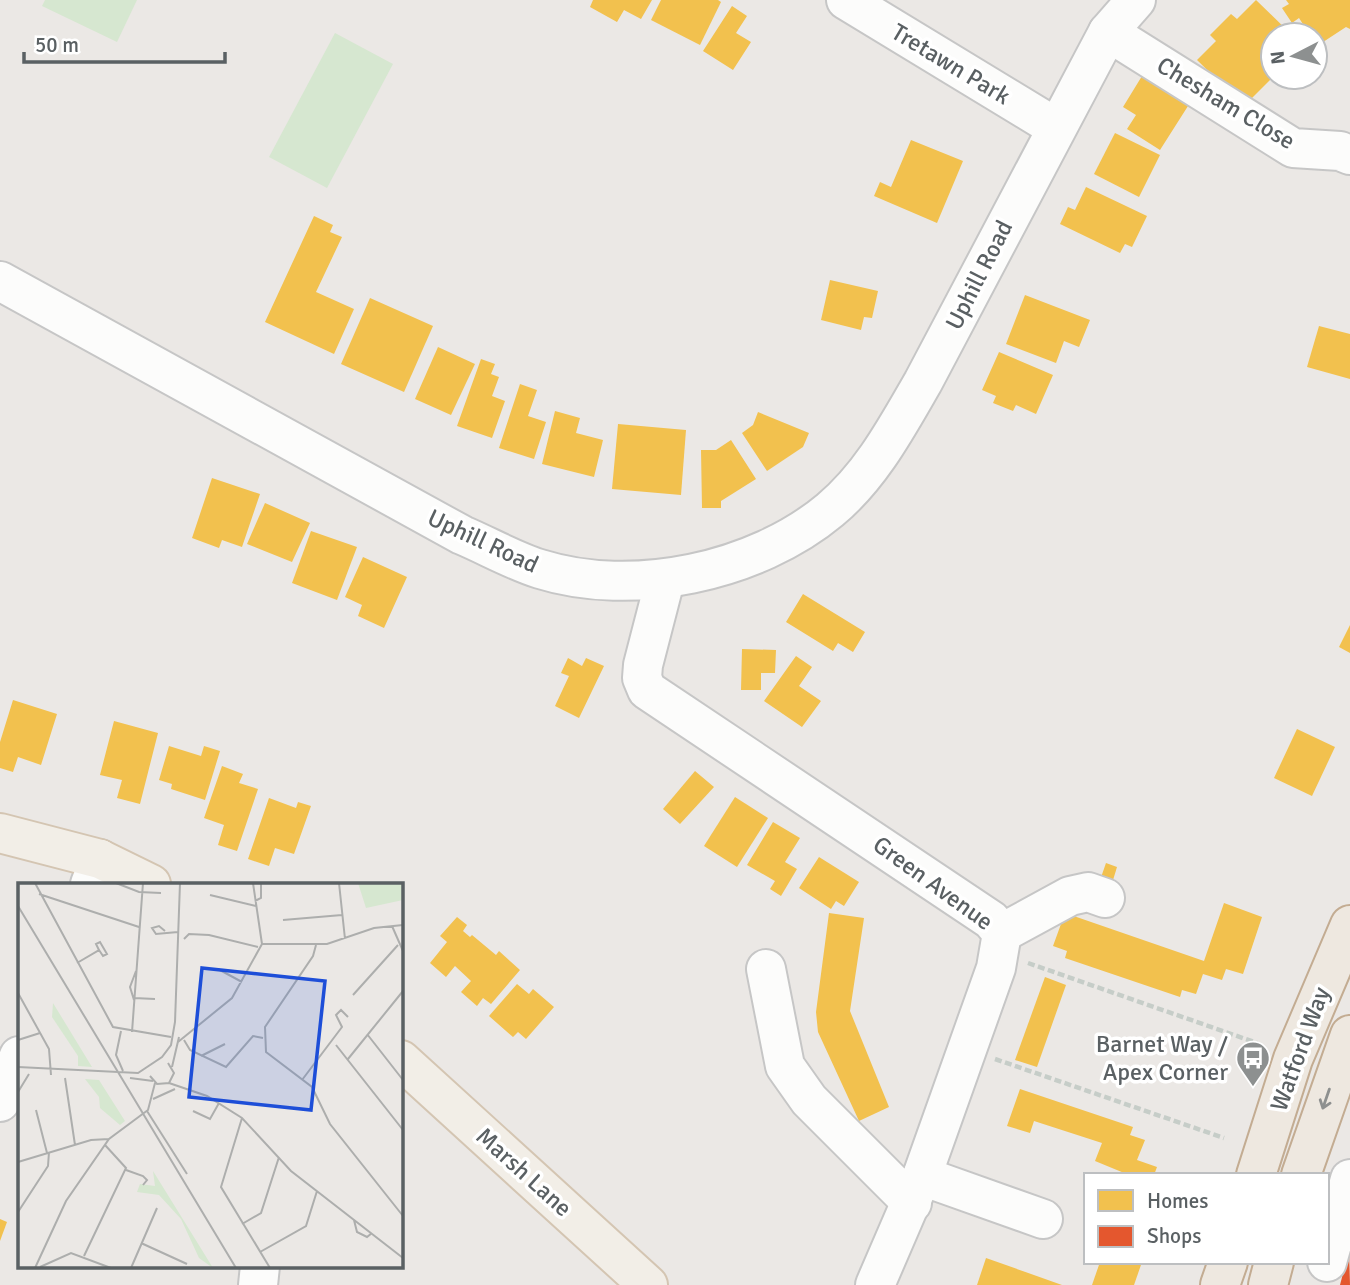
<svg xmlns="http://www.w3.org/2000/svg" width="1350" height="1285" font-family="Signika,sans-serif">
<rect width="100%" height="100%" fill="#ebe8e5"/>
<g fill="#d6e7d0">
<polygon points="45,0 137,0 117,42 42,6"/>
<polygon points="335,33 393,64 327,188 269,157"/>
</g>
<g fill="#f2c14e">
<polygon points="593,0 652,0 641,19 624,10 617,22 590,7"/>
<polygon points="661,0 718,0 721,2 700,45 651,20"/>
<polygon points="1256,0 1292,35 1273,35 1273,77 1244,106 1197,60 1216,41 1210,35 1231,14 1237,19"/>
<polygon points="1286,0 1350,0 1350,29 1346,27 1317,46 1315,35 1310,35 1299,18 1292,23 1282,8 1289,4"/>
<polygon points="732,6 747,16 736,33 751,42 733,70 703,51"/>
<polygon points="1142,76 1188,106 1160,150 1127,129 1136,115 1123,107"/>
<polygon points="1115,133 1160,155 1139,197 1094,174"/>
<polygon points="911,140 963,161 937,223 874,196 880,182 891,187"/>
<polygon points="1086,187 1147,216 1132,247 1125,244 1120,253 1060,224 1068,207 1075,210"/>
<polygon points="314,216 333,225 330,232 342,237 316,292 354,309 334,354 265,322"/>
<polygon points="830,280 878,291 872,318 864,317 861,330 821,320"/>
<polygon points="1025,295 1090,320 1079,347 1064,341 1056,363 1006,344"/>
<polygon points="370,298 433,326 404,392 341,364"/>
<polygon points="1319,326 1350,334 1350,379 1307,367"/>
<polygon points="438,347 475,364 451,415 415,399"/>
<polygon points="999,352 1053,375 1036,414 1016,405 1013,411 993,403 996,396 982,390"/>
<polygon points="481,359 495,364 491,374 499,377 492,396 505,401 492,438 457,426"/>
<polygon points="520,384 537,390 528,416 546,422 534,459 499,448"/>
<polygon points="555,411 580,418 576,433 603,440 594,477 542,464"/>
<polygon points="758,412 809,433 803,447 767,471 742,433 753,425"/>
<polygon points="618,424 686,430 681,495 612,489"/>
<polygon points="731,440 756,479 721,501 721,508 702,508 701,450 716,450"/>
<polygon points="212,478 260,494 242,547 222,540 219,548 192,538"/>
<polygon points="265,503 310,523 292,562 247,544"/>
<polygon points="311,531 357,547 337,600 292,583"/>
<polygon points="363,557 407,577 384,628 358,616 362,605 345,597"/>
<polygon points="803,594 865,632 853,652 838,643 833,651 786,622"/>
<polygon points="1350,625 1350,653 1339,647"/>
<polygon points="742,649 776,650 775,673 761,673 761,690 741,690"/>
<polygon points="796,656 812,667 799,686 821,701 802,727 764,701"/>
<polygon points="568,658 582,666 586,658 604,666 579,718 555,706 569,676 561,673"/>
<polygon points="13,700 57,714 41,765 18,757 13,772 0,768 0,742"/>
<polygon points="114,721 158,733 140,804 117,798 122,780 100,775"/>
<polygon points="1297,729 1335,747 1312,796 1274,778"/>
<polygon points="169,746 201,756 204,746 220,751 205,800 171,789 172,784 159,780"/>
<polygon points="222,766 243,774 239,783 258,789 237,851 218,845 224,825 204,818"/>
<polygon points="695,771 714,787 680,824 663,809"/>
<polygon points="735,797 768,818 737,867 704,846"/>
<polygon points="269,798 296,808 298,802 311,806 294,854 275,848 269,866 248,859"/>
<polygon points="773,822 800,838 785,862 797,869 781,896 770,889 775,881 747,865"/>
<polygon points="819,857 859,882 844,906 836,901 831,909 799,888"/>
<polygon points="1106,863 1117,867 1110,890 1098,886"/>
<polygon points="1224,903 1262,917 1243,974 1226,969 1222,980 1203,974 1196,994 1182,990 1180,997 1065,958 1067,951 1053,946 1065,913 1204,961"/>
<polygon points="829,913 864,918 850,1011 889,1107 859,1121 818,1032 816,1012"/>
<polygon points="457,917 467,925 463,931 470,937 472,935 496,955 499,951 520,970 491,1004 483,998 477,1006 461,992 471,981 455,966 446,977 430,963 447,942 440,936"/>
<polygon points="1045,977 1066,985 1037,1067 1015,1060"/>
<polygon points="517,984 529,994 533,989 554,1007 526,1039 518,1032 513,1037 489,1016"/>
<polygon points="1020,1089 1133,1127 1130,1135 1145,1140 1137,1160 1157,1167 1154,1175 1129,1175 1095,1161 1102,1143 1034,1121 1030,1133 1007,1126"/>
<polygon points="0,1219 7,1222 0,1241"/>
<polygon points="986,1258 1062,1285 977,1285"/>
<polygon points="1100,1262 1142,1262 1134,1285 1092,1285"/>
</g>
<polygon fill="#e4572e" points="1349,1250 1350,1285 1340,1285"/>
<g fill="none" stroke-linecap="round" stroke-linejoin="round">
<g stroke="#c6c6c6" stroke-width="42">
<g id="minor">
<polyline points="846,0 1055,127"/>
<polyline points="1108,32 1293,148 1340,151 1350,155"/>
<path d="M0,281L462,535C488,546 514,561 540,569C632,598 756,572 830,510C871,476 897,427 923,382L1108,32L1136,0"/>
<polyline points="665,580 643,665 642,678 647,690 991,920 1002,933 996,968 922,1176 875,1285"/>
<polyline points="90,884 100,859"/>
<polyline points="1002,933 1070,896 1088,892 1105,898"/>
<polyline points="766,969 785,1066 809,1100 912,1203"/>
<polyline points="0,1102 19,1056"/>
<polyline points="922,1176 1043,1219"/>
<polyline points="1327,1262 1350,1179"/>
<polyline points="258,1285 260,1266"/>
</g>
</g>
<g stroke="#d4c5b2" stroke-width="42">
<g id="major">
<polyline points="0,833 100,859 151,884"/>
<polyline points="401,1060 648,1285"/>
</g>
</g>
<g stroke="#c3ac92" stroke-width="42">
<g id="highway">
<polyline points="1256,1175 1293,1059 1350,925"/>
<polyline points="1301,1175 1350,1035"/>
<polyline points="1220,1285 1228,1262"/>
<polyline points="1268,1285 1274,1262"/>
</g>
</g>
<g stroke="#c6cdc8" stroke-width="4.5" stroke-dasharray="7 3.5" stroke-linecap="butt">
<polyline points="1028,963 1257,1043"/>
<polyline points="995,1059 1224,1138"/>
</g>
<use href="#minor" stroke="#fcfcfb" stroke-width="38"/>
<use href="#major" stroke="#f2eee7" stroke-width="38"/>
<use href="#highway" stroke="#eee8e0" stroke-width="38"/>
</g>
<defs><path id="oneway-shaft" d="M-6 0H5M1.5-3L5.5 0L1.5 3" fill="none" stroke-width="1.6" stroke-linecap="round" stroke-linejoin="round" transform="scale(1.75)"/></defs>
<use stroke="#8e908f" href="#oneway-shaft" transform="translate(1326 1099) rotate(109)"/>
<defs>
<g id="bus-pin" transform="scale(1.75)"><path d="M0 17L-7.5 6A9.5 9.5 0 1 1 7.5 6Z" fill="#8d9090" stroke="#fff"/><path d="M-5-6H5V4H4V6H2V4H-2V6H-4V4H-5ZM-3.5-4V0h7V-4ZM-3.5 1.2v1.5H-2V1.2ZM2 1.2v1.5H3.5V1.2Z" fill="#fff"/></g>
</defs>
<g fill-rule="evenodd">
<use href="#bus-pin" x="1253" y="1058"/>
</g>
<g text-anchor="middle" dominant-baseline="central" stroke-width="7" stroke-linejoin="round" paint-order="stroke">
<g font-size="24" fill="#5a6063" stroke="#fff">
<text transform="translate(951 64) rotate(31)">Tretawn Park</text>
<text transform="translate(1226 103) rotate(31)">Chesham Close</text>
<text transform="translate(979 275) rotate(-63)">Uphill Road</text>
<text transform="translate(483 541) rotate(25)">Uphill Road</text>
<text transform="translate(933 883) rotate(36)">Green Avenue</text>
<text transform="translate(1300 1049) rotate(-70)">Watford Way</text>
<text transform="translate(524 1172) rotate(42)">Marsh Lane</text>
</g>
<g font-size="24" fill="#5a6063" stroke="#fff" text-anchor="end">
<text x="1228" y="1044">Barnet Way /<tspan x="1228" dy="28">Apex Corner</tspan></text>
</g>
</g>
<g transform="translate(18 883)">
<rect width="385" height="385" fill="#ebe8e5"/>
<path d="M340,0H385V17L348,25ZM35,120L74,184L60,183V173L34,134ZM67,196L81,197L107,238L102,242L82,225L81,214ZM135,288L179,359L195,385L181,375L163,336L141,312L119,309L122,301L137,303Z" fill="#d6e7d0"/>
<path fill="none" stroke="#adaead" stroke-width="2" d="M17,0L95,144L153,154M98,0L121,9L143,10M235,0L244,61M321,0L327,56M21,11L121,44M192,12L238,23M237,18L243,15V0M0,23L218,385M265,37L324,32M374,43L385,68M147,48L141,43L134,45L138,51L160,49M166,56L171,51L191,52L240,64M298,62L295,73L247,144L248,169L294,204L312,241L385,333M59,80L81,67L78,61L82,59L89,71L85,73L81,67M200,86L224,99M0,110L31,166L33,192M335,112L380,62M116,115L137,116M116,117L112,104L118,88M103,148L98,172L105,188M114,149L125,0M349,151L385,197M0,157L22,150M166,157L172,167L208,184L235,153L245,155M160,159L214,115L244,61H309L356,45L385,42M318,162L385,247M183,173L207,161M330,176L385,108M0,184L120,190L144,174L153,162L157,139L162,0M154,184L161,154M132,193L139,201L151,200L156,190L150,180M47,195L57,262M112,195L135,198M284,197L324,144L318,132L323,127L330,134M151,200L189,213L224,235L273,288L385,375M0,209L11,191M135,216L157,206M18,227L29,270M129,228L169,291M175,228L192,236L201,220M224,235L203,304L252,385M0,279L73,257L91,256M108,287L125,293L129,297L125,302M0,329L30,283L31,269M336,337L339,349L349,354L354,350M224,341L243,330L261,274M123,360L169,381M242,369L288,343L299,308M66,373L108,285L87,262M22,384L53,370L93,385M17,385L48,318L91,256L130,227L137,200M113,385L139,325"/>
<path fill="#1d4ed8" fill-opacity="0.15" stroke="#1d4ed8" stroke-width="3.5" d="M184,85L307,98L293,227L171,214Z"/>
<rect width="385" height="385" fill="none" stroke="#5a6063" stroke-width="3.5"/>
</g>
<rect x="1084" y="1173" width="245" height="91" fill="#ffffff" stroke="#bdbfc1" stroke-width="2"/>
<rect x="1098" y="1190" width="35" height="21" fill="#f2c14e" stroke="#bdbfc1" stroke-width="2"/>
<text x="1147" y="1208" font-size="21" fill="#5a6063">Homes</text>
<rect x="1098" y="1226" width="35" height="21" fill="#e4572e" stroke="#bdbfc1" stroke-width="2"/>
<text x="1147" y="1243" font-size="21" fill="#5a6063">Shops</text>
<g transform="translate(1294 56) rotate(264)"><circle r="33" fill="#ffffff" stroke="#bdbfc1" stroke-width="2"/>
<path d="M0-5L12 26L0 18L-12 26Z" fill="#8d9090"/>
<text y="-10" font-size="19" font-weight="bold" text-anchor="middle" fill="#5a6063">N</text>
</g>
<path d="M24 52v10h201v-10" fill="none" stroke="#5a6063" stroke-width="3.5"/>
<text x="35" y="52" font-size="21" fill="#5a6063" stroke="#ffffff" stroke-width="5" paint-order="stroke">50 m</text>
</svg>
